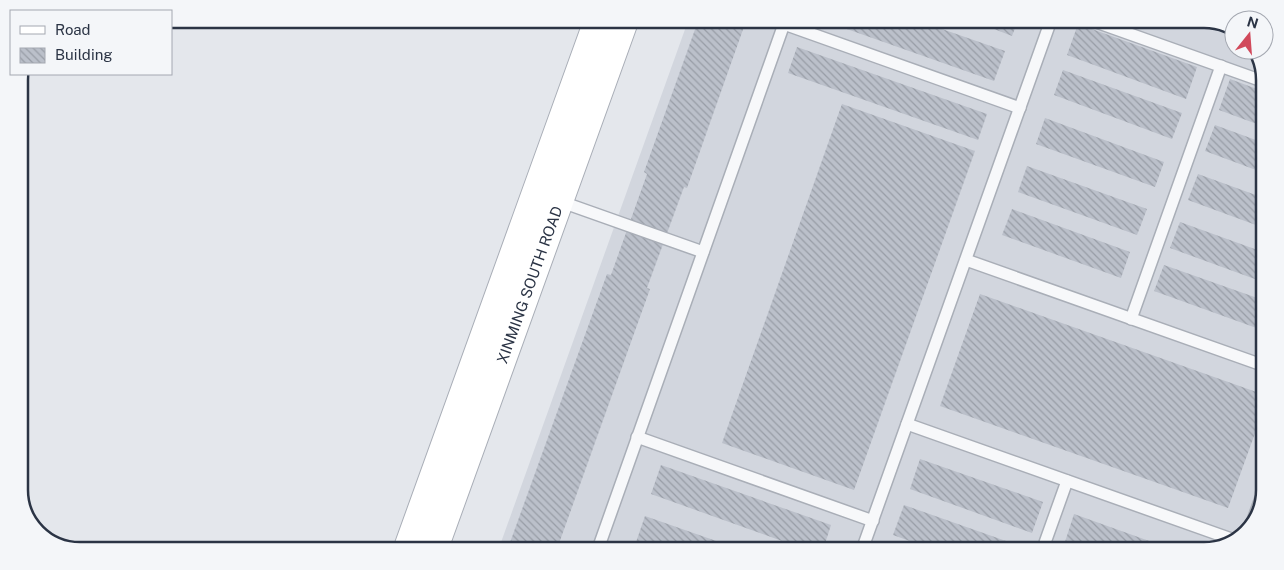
<svg xmlns="http://www.w3.org/2000/svg" width="1284" height="570" font-family="'Public Sans',sans-serif">
<defs>
<pattern id="building-back-hatch" width="6" height="6" patternUnits="userSpaceOnUse" patternTransform="scale(1.25)"><rect width="6" height="6" fill="#bbc0ca"/><path d="M-1 5l2 2M0 0l6 6M5-1l2 2" fill="none" stroke="#989da6"/></pattern>
</defs>
<rect width="100%" height="100%" fill="#e4e7ec"/>
<polygon fill="#d2d6de" points="688,21 1228,23 1234,28 1234,50 1256,50 1265,75 1261,514 1239,541 1205,551 499,548"/>
<g fill="url(#building-back-hatch)">
<polygon points="698,21 746,21 687,188 684,187 647,288 650,289 557,549 508,548 607,274 611,275 647,174 644,172"/>
<polygon points="827,22 922,22 1005,51 994,81"/>
<polygon points="976,22 977,22 1017,23 1012,36"/>
<polygon points="1078,24 1197,67 1186,99 1067,55"/>
<polygon points="797,47 987,114 978,140 788,73"/>
<polygon points="1063,70 1182,113 1172,139 1054,95"/>
<polygon points="1230,79 1265,92 1265,127 1219,110"/>
<polygon points="842,104 975,151 854,490 722,443"/>
<polygon points="1045,118 1164,162 1155,187 1036,144"/>
<polygon points="1215,125 1264,143 1264,173 1205,151"/>
<polygon points="1027,166 1147,209 1137,235 1018,192"/>
<polygon points="1198,174 1264,198 1264,228 1188,200"/>
<polygon points="1012,209 1130,252 1121,278 1002,235"/>
<polygon points="1180,222 1263,252 1263,282 1170,248"/>
<polygon points="1164,265 1263,300 1262,330 1154,291"/>
<polygon points="980,294 1262,394 1262,414 1228,508 940,406"/>
<polygon points="920,459 1043,502 1032,533 910,489"/>
<polygon points="661,465 831,525 823,550 807,550 651,494"/>
<polygon points="904,505 1026,548 1025,551 935,550 893,535"/>
<polygon points="1074,514 1177,551 1081,551 1064,545"/>
<polygon points="645,516 739,549 646,549 635,545"/>
</g>
<g fill="none" stroke-linecap="round" stroke-linejoin="round">
<g stroke="#a9aeb7" stroke-width="14">
<g id="lane">
<polyline points="1099,23 1265,82"/>
<polyline points="559,201 703,252"/>
<polyline points="966,260 1262,365"/>
<polyline points="1131,319 1221,66"/>
<polyline points="907,424 1237,541"/>
<polyline points="637,437 873,521"/>
<polyline points="1251,526 1261,498"/>
<polyline points="598,549 784,24 1020,108"/>
<polyline points="862,550 1050,23"/>
<polyline points="1042,551 1067,481"/>
</g>
</g>
<g stroke="#a9aeb7" stroke-width="30">
<g id="secondary">
<polyline points="408,548 598,21"/>
<path id="s1" d="M434,548L624,21"/>
</g>
</g>
<use href="#lane" stroke="#f7f8fa" stroke-width="11"/>
<use href="#secondary" stroke="#fff" stroke-width="28"/>
</g>
<g text-anchor="middle" dominant-baseline="central" stroke-width="4.5" stroke-linejoin="round" paint-order="stroke">
<g font-size="15" fill="#2b3445" stroke="#f4f6f9">
<text stroke="none"><textPath href="#s1" startOffset="280">XINMING SOUTH ROAD</textPath></text>
</g>
</g>
<path d="M0 0H1284V570H0ZM80 28H1204A52 52 0 0 1 1256 80V490A52 52 0 0 1 1204 542H80A52 52 0 0 1 28 490V80A52 52 0 0 1 80 28Z" fill="#f4f6f9" fill-rule="evenodd"/>
<path fill="none" stroke="#2b3445" stroke-width="2.5" d="M80 28H1204A52 52 0 0 1 1256 80V490A52 52 0 0 1 1204 542H80A52 52 0 0 1 28 490V80A52 52 0 0 1 80 28Z"/>
<rect x="10" y="10" width="162" height="65" fill="#f4f6f9" stroke="#a4a8b1"/>
<rect x="20" y="26" width="25" height="8" fill="#ffffff" stroke="#a4a8b1"/>
<text x="55" y="35" font-size="15" fill="#2b3445">Road</text>
<rect x="20" y="48" width="25" height="15" fill="url(#building-back-hatch)" stroke="#a4a8b1"/>
<text x="55" y="60" font-size="15" fill="#2b3445">Building</text>
<g transform="translate(1249 35) rotate(17)"><circle r="24" fill="#f4f6f9" stroke="#a4a8b1"/>
<path d="M0-4L9 19L0 12L-9 19Z" fill="#d1495b"/>
<text y="-8" font-size="14" font-weight="bold" text-anchor="middle" fill="#2b3445">N</text>
</g>
</svg>
